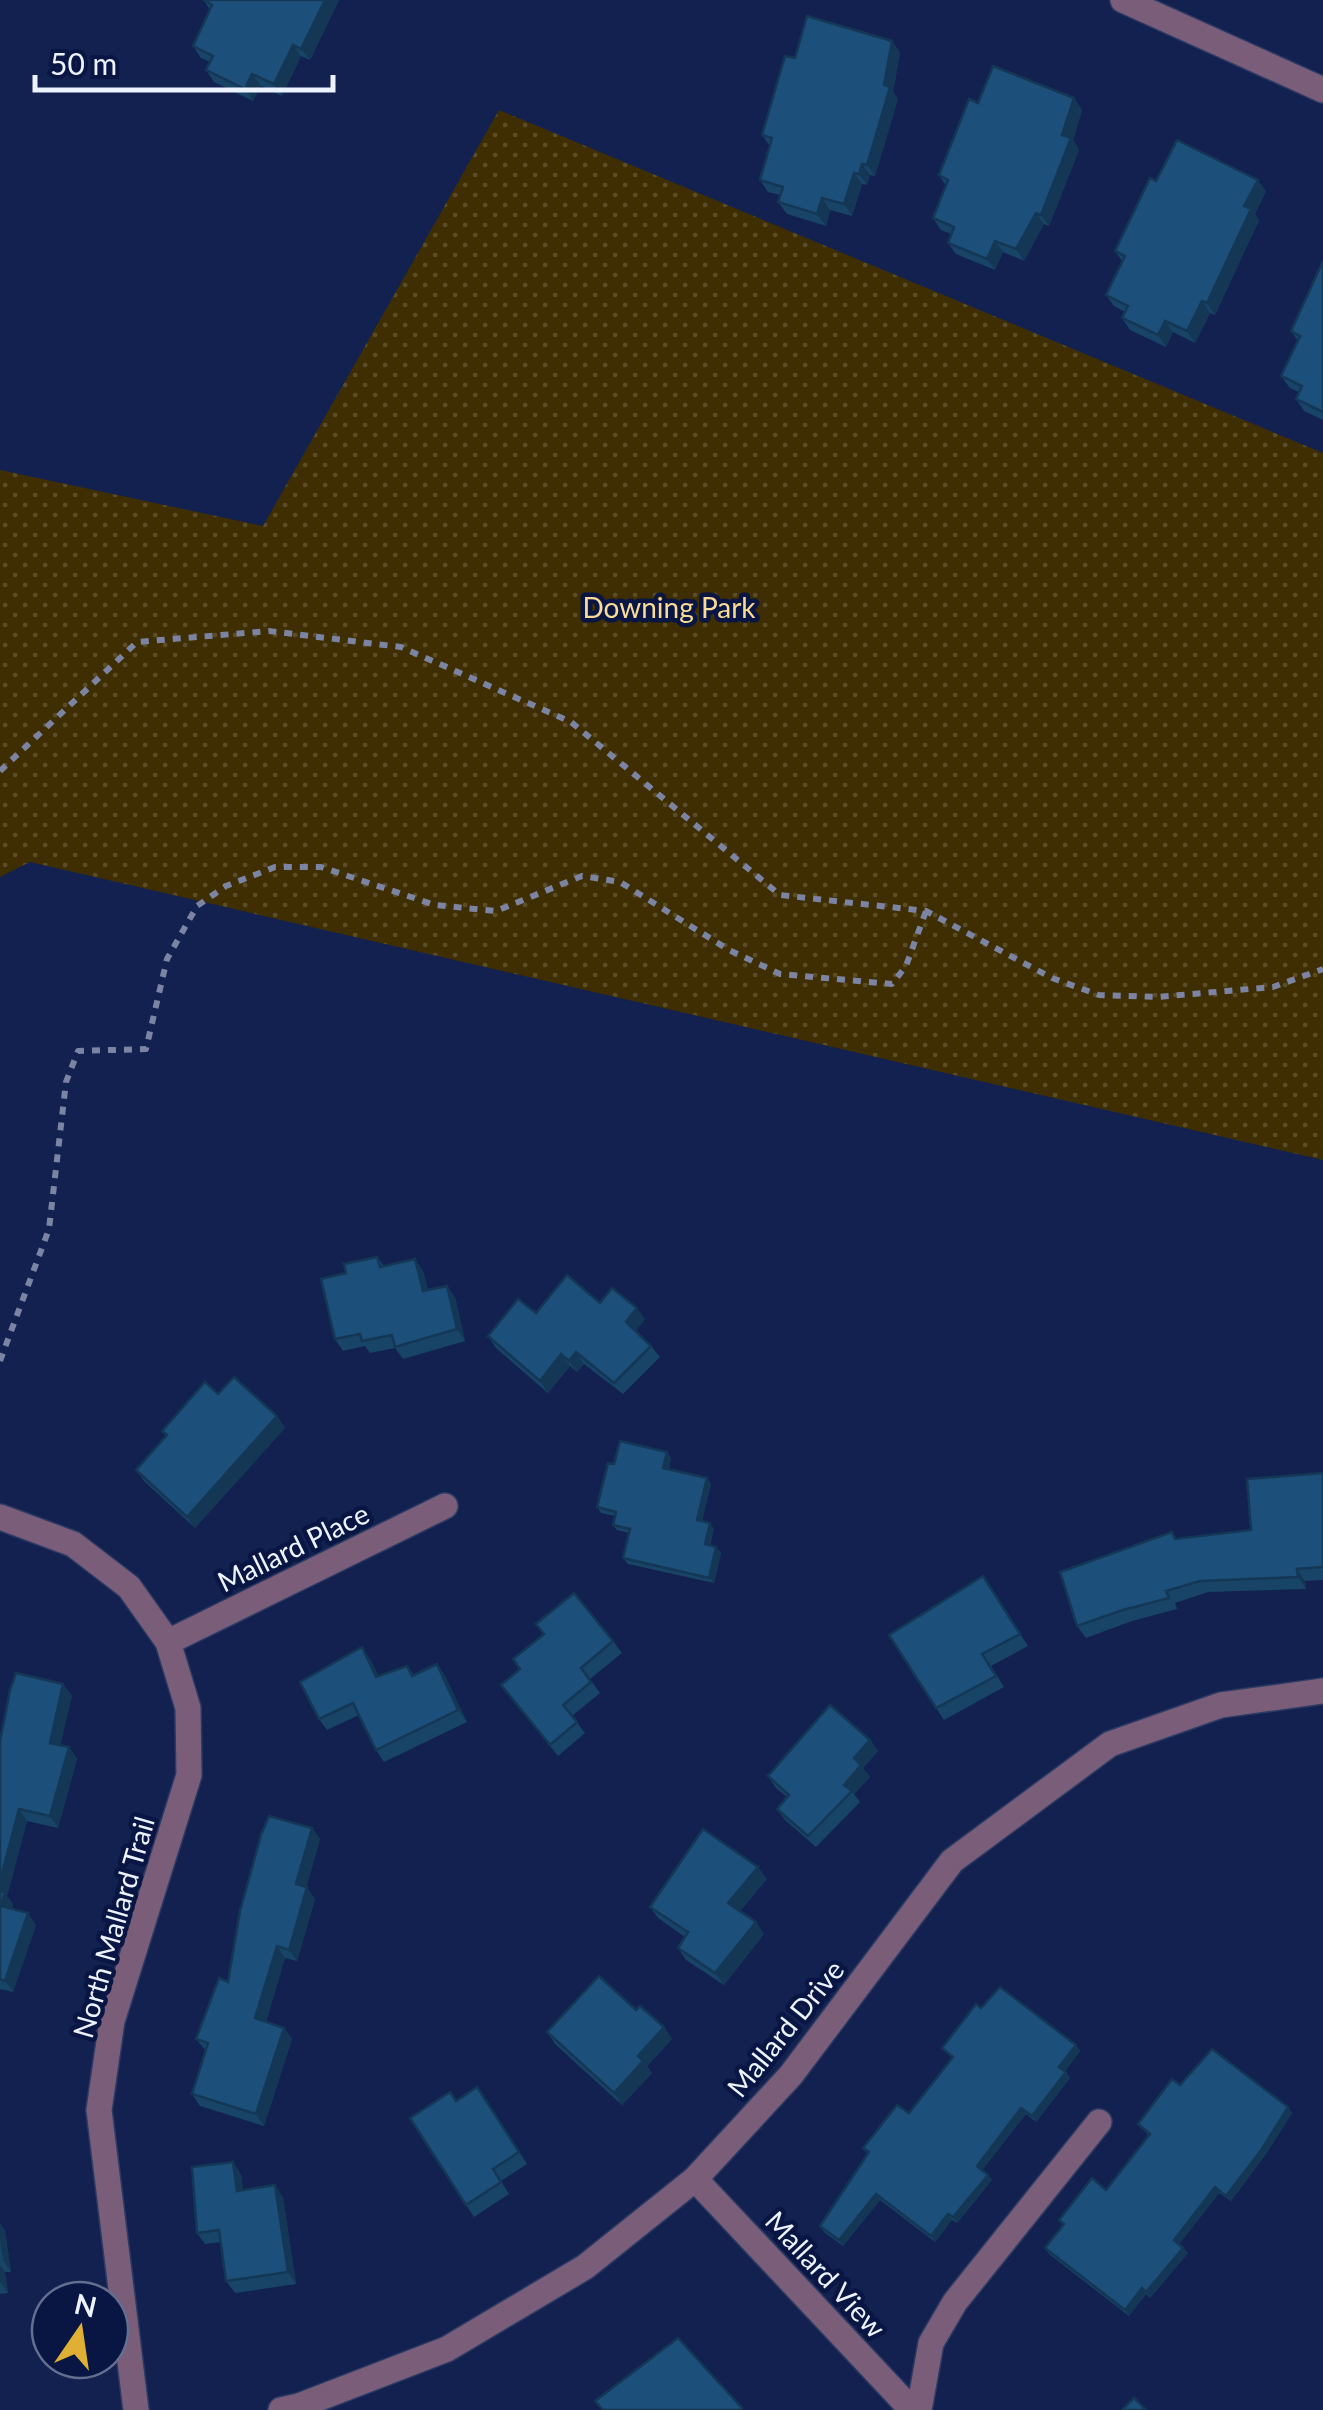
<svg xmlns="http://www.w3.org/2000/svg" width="1323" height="2410" font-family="Lato,sans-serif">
<defs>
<pattern id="park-dots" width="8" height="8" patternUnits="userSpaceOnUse" patternTransform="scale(2.5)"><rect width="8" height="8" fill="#3f2e01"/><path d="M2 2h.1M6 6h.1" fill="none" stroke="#5b4d27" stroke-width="1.8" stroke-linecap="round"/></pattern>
</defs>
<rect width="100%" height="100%" fill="#12214f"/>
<polygon fill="url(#park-dots)" points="499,110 1323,453 1323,1160 30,862 0,877 0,470 263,526"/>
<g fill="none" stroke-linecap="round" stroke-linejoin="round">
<g stroke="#2c3a64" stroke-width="28">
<g id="minor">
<polyline points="1123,0 1323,90"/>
<polyline points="0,1517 73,1544 129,1587 168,1642 188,1708 189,1775 112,2021 99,2110 136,2410"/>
<polyline points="168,1642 445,1506"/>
<polyline points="695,2179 912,2410"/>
<polyline points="281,2410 299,2406 447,2349 585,2267 695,2179 791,2075 952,1861 1110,1744 1221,1705 1323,1691"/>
<polyline points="919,2410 931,2343 955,2302 1099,2122"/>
</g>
</g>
<g stroke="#7b85a3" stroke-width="6" stroke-dasharray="8 8" stroke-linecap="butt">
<polyline points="0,771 137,642 269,631 401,647 571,722 780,895 926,911 1052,978 1099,995 1157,997 1273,987 1323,969"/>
<polyline points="0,1361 49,1229 66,1082 78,1051 146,1049 167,959 197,906 226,886 275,867 321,867 435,905 496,911 582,876 620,882 729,950 780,974 892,984 906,966 926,911"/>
</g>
<use href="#minor" stroke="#7a5e79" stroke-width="25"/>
</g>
<g fill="#184468">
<polygon points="339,0 310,60 301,56 282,96 261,86 253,101 214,82 206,70 210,62 201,58 193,46 210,10 204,1"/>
<polygon points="892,41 900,53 893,92 898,99 875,176 870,175 867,185 862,184 852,216 830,210 826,226 787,214 778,202 780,195 768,192 760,180 770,146 762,135 795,58"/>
<polygon points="1074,98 1082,110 1073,140 1079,150 1049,226 1044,224 1024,261 1003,252 995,270 956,254 948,243 951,234 941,230 933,218 946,186 939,175 978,103"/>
<polygon points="1156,181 1266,191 1255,214 1259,220 1215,315 1210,313 1195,343 1173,332 1166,347 1130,330 1122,318 1125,312 1114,306 1106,295 1122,261 1115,251"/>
<polygon points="1323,261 1323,420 1304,411 1296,399 1299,392 1290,388 1281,376 1298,341 1291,331"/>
<polygon points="377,1257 384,1266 423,1271 428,1290 455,1297 465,1341 403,1359 395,1348 370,1353 365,1346 343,1351 335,1339 346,1273"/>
<polygon points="600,1303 645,1319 636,1331 651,1346 660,1357 623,1394 584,1364 577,1372 570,1366 548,1393 496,1348 488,1336"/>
<polygon points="277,1416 285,1428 195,1528 144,1481 136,1470 166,1436 162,1431"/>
<polygon points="667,1452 671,1458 669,1469 711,1484 702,1521 714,1529 710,1546 716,1547 721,1553 714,1583 628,1564 623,1558 629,1533 617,1530 613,1525 615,1516 601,1513 597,1507 614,1464"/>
<polygon points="1323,1473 1323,1580 1305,1581 1306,1589 1208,1592 1175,1603 1177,1609 1132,1621 1086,1638 1077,1626 1172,1532 1177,1539 1251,1530"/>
<polygon points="983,1576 1028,1646 991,1666 1004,1687 944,1720 936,1708"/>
<polygon points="536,1624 613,1641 622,1653 590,1679 600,1693 572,1716 585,1733 558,1756 501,1685 520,1669 543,1635"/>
<polygon points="370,1659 379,1677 407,1666 414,1675 437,1664 445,1676 467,1722 384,1762 376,1750 359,1715 327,1730 319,1719"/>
<polygon points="63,1684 72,1696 60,1745 69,1747 77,1759 58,1828 27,1821 7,1896 13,1904 12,1909 36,1925 13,1992 0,1989 0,1741"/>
<polygon points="870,1740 878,1751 863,1768 870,1777 854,1794 860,1802 816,1847 785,1820 777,1809 787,1797 776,1788 768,1776"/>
<polygon points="312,1828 320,1839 306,1887 315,1899 297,1961 285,1958 266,2022 284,2028 292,2039 264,2126 200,2106 192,2094 206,2051 196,2039"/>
<polygon points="767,1879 740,1911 764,1934 724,1985 686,1960 678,1948 685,1937 658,1918 650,1907"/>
<polygon points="981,2008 1076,2045 1080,2051 1065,2071 1070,2078 1036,2122 1026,2114 982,2170 992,2180 957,2223 952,2220 935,2242 880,2200 843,2246 824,2232 820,2226 868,2155 863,2148 909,2113 952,2058 942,2048"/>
<polygon points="636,2010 664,2027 672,2039 647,2066 652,2073 622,2105 555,2044 547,2032"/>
<polygon points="1180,2085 1288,2107 1292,2113 1266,2154 1231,2201 1219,2193 1179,2244 1188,2253 1150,2298 1146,2294 1129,2316 1049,2254 1045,2248 1063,2226 1059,2220 1106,2190 1148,2135 1138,2124"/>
<polygon points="477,2087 527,2164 501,2181 509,2194 474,2217 466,2205 456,2101"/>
<polygon points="241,2174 243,2190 283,2197 296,2284 235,2293 226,2281 221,2242 205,2244 197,2233"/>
<polygon points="0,2223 5,2231 11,2272 5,2272 8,2293 0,2294"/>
</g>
<g fill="#143755">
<polygon points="325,0 339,0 310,60 301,49"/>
<polygon points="892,41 900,53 893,92 898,99 875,176 867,165"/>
<polygon points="293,45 301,56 282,96 274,84"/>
<polygon points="252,74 261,86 253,101 245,89"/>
<polygon points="1074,98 1082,110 1073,140 1079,150 1049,226 1041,215 1062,135"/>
<polygon points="862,164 870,175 867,185 859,174"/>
<polygon points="854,173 862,184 852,216 844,204"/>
<polygon points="1258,180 1266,191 1255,214 1259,220 1215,315 1207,303 1244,206"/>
<polygon points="822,198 830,210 826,226 817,214"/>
<polygon points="1036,213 1044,224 1024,261 1016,249"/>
<polygon points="995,241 1003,252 995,270 987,259"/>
<polygon points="1202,301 1210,313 1195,343 1187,331"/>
<polygon points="1165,321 1173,332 1166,347 1158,335"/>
<polygon points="415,1259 423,1271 431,1303 423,1291"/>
<polygon points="447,1286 455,1297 465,1341 457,1329"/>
<polygon points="637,1308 645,1319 634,1333 626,1322"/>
<polygon points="576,1352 584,1364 577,1372 569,1361"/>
<polygon points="561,1354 570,1366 548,1393 540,1381"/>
<polygon points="277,1416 285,1428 195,1528 187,1517"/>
<polygon points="667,1452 671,1458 668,1474 663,1468"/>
<polygon points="707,1478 711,1484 701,1526 697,1520"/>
<polygon points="710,1523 714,1529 709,1550 705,1544"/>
<polygon points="716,1547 721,1553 714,1583 709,1578"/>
<polygon points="1297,1569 1305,1581 1306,1589 1298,1577"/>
<polygon points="362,1647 370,1659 385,1689 376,1677"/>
<polygon points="437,1664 445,1676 467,1722 458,1710"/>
<polygon points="63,1684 72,1696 58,1755 50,1743"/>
<polygon points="870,1740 878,1751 863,1768 870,1777 854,1794 844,1785 854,1758"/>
<polygon points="69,1747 77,1759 58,1828 50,1816"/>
<polygon points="19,1809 27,1821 7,1896 13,1904 9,1917 1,1906 0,1881"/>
<polygon points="312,1828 320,1839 304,1896 296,1884"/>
<polygon points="758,1867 767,1879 736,1915 728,1903"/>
<polygon points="307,1887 315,1899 297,1961 289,1950"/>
<polygon points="28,1913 36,1925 13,1992 5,1981"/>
<polygon points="756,1922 764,1934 724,1985 715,1973"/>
<polygon points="277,1946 285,1958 263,2030 255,2018"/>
<polygon points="664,2027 672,2039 647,2066 652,2073 622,2105 614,2093 638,2056"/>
<polygon points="284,2028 292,2039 264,2126 256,2114"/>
<polygon points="1076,2045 1080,2051 1064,2073 1059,2067"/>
<polygon points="1066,2072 1070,2078 1036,2122 1032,2116"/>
<polygon points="1288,2107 1292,2113 1266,2154 1231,2201 1226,2196"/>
<polygon points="1021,2108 1026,2114 981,2172 977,2166"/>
<polygon points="233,2162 241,2174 245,2203 237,2191"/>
<polygon points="988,2175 992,2180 957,2223 953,2217"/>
<polygon points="275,2185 283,2197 296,2284 288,2272"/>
<polygon points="1215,2187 1219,2193 1178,2246 1174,2240"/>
<polygon points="876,2194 880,2200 843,2246 839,2240"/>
<polygon points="948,2214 952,2220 935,2242 931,2236"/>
<polygon points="0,2223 5,2231 11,2272 3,2260 0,2241"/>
<polygon points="1183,2248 1188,2253 1150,2298 1146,2292"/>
<polygon points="0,2265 5,2272 8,2293 0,2282"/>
<polygon points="1142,2288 1146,2294 1129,2316 1125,2310"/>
</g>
<g fill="#1c4f79" stroke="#143755" stroke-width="2.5">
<polygon points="204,0 325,0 301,49 293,45 274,84 252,74 245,89 206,70 213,56 193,46 212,5"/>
<polygon points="807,16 892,41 884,85 890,87 867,165 862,164 859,174 854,173 844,204 822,198 817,214 778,202 783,187 760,180 772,138 762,135 785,56 795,58"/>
<polygon points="993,66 1074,98 1062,135 1071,138 1041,215 1036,213 1016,249 995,241 987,259 948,243 954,227 933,218 948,180 939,175 969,99 978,103"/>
<polygon points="1177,140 1258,180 1244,206 1251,209 1207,303 1202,301 1187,331 1165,321 1158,335 1122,318 1128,306 1106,295 1125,256 1115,251 1150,178 1156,181"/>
<polygon points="1323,261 1323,412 1296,399 1302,386 1281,376 1300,336 1291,331"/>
<polygon points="377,1257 380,1267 415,1259 423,1291 447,1286 457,1329 395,1347 392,1335 362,1341 360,1334 335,1339 321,1279 346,1273 344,1264"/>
<polygon points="567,1275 600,1303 612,1288 637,1308 626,1322 651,1346 614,1383 576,1352 569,1361 561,1354 540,1381 488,1336 518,1299 536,1313"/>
<polygon points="234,1377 277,1416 187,1517 136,1470 167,1435 162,1431 205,1382 218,1394"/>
<polygon points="620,1441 667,1452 663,1468 707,1478 697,1520 710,1523 705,1544 716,1547 709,1578 623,1558 630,1529 613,1525 616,1512 597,1507 608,1463 614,1464"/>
<polygon points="1323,1473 1323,1567 1297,1569 1298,1577 1200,1581 1166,1591 1169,1598 1123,1610 1077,1626 1060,1572 1172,1532 1175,1539 1251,1530 1247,1479"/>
<polygon points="983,1576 1020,1634 982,1654 996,1676 936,1708 889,1635"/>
<polygon points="574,1593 613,1641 581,1668 591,1682 563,1705 577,1722 550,1745 501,1685 520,1669 513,1659 544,1634 536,1624"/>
<polygon points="362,1647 376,1677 407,1666 412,1676 437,1664 458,1710 376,1750 353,1703 319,1719 300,1682"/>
<polygon points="16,1673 63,1684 50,1743 69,1747 50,1816 19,1809 0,1881 0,1741 10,1690"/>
<polygon points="830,1705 870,1740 854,1758 861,1765 844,1785 852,1791 808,1836 777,1809 789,1795 768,1776"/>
<polygon points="269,1816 312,1828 296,1884 307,1887 289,1950 277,1946 255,2018 284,2028 256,2114 192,2094 208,2043 196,2039 219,1978 228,1982 240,1911 261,1835"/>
<polygon points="703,1829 758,1867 728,1903 756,1922 715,1973 678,1948 688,1932 650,1907"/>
<polygon points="0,1891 5,1892 1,1906 28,1913 5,1981 0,1979"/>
<polygon points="599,1976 636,2010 640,2006 664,2027 638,2056 643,2061 614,2093 547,2032"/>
<polygon points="1000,1987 1076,2045 1059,2067 1066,2072 1032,2116 1021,2108 977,2166 988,2175 953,2217 948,2214 931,2236 876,2194 839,2240 820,2226 869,2152 863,2148 897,2105 909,2113 953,2057 942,2048 976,2004 981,2008"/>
<polygon points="1212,2049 1288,2107 1262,2149 1226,2196 1215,2187 1174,2240 1183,2248 1146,2292 1142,2288 1125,2310 1045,2248 1064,2224 1059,2220 1092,2178 1106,2190 1150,2134 1138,2124 1172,2079 1180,2085"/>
<polygon points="477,2087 519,2152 493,2169 501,2182 466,2205 410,2118 450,2092 456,2101"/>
<polygon points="233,2162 237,2191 275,2185 288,2272 226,2281 219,2230 197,2233 192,2167"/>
<polygon points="678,2338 742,2408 740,2410 603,2410 595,2401"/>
<polygon points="1134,2398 1146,2410 1122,2410"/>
</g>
<g text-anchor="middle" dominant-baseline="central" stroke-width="9" stroke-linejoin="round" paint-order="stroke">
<g font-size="28" fill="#f9db97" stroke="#091644">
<text x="669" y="607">Downing Park</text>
</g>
<g font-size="28" fill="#edf2ff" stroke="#091644">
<text transform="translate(293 1547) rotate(-26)">Mallard Place</text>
<text transform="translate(113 1927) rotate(-74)">North Mallard Trail</text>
<text transform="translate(785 2028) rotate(-51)">Mallard Drive</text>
<text transform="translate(826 2274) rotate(47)">Mallard View</text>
</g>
</g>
<g transform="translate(80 2330) rotate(13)"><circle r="48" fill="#091644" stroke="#646e8f" stroke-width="2.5"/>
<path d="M0-8L18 38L0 25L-18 38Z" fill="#dfb034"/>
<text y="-15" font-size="28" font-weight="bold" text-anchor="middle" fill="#edf2ff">N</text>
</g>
<path d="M35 75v15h298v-15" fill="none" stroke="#edf2ff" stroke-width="5"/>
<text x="50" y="75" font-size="30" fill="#edf2ff" stroke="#091644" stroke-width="8" paint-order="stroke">50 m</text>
</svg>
